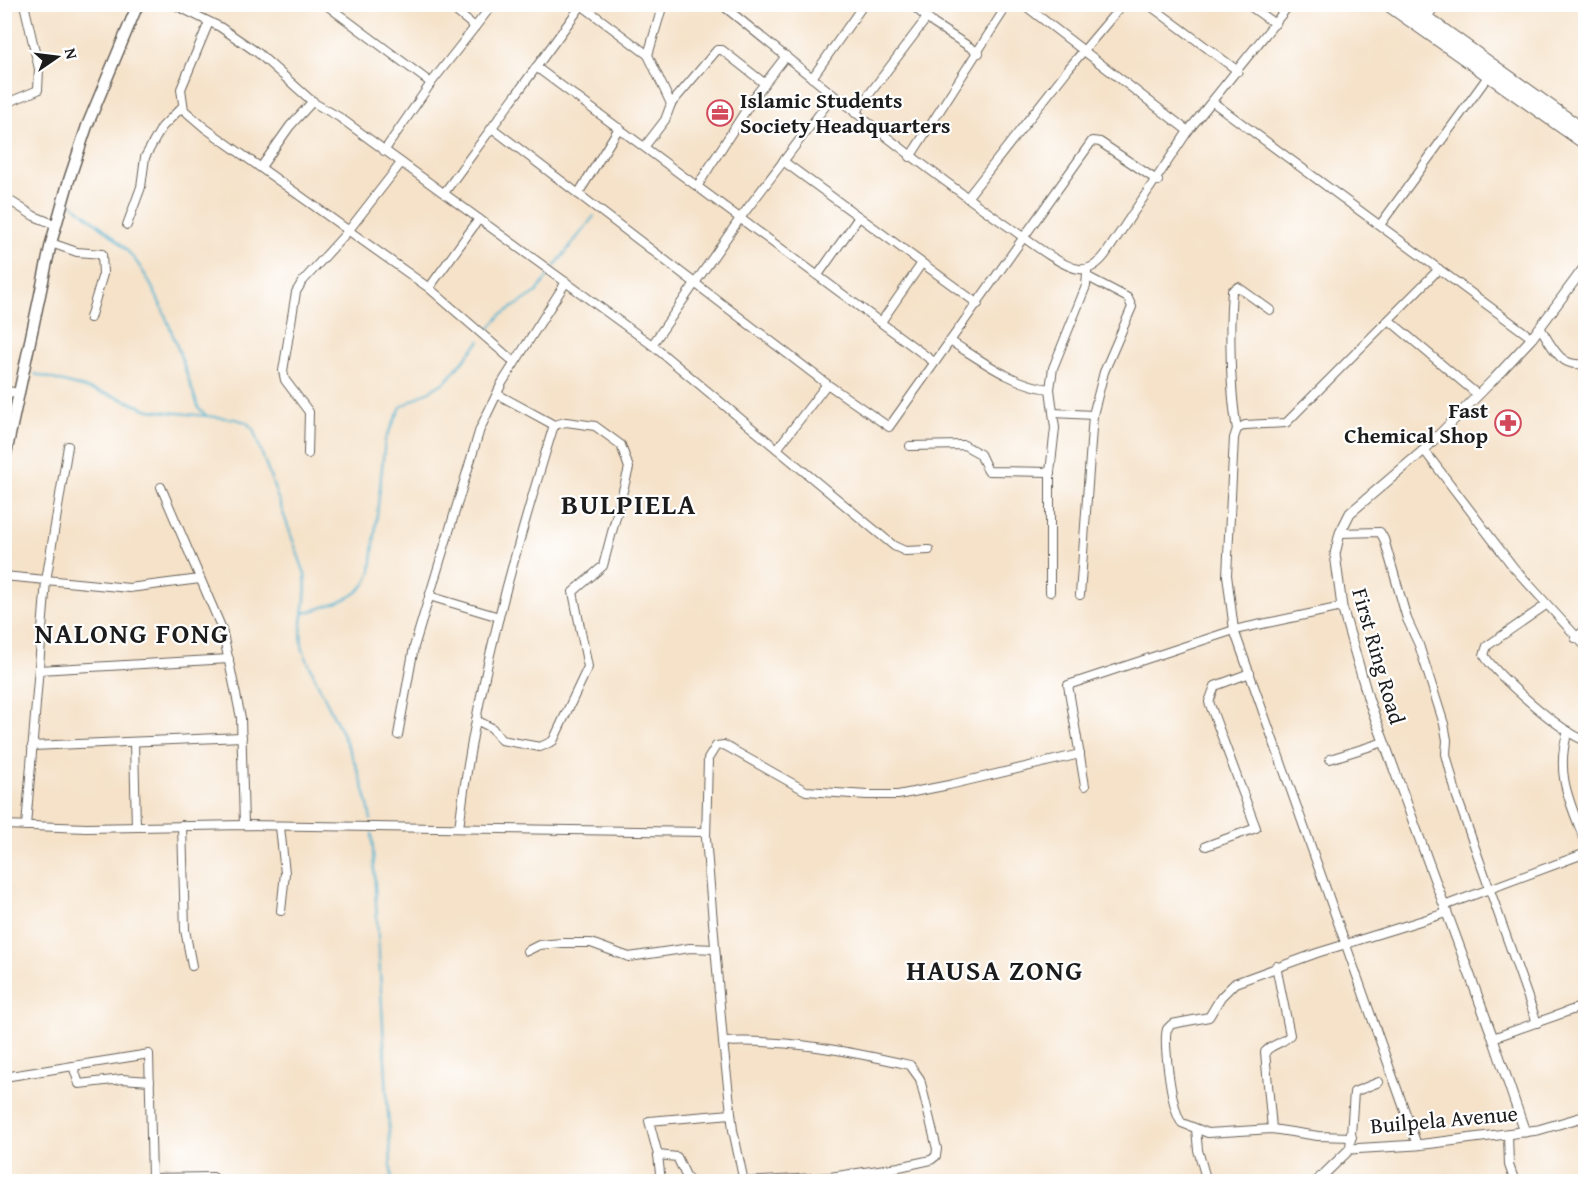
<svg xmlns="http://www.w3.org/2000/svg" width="1590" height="1186" font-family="'Gentium Book Plus',serif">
<rect width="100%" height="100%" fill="#fff"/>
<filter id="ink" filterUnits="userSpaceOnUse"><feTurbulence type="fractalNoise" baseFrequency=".0167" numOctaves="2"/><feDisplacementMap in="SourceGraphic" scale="12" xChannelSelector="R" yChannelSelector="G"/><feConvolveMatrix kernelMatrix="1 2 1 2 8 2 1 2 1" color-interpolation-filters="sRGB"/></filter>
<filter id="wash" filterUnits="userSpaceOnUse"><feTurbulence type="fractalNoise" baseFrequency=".008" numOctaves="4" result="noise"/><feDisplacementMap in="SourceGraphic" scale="24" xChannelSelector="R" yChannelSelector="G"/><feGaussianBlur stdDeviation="1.35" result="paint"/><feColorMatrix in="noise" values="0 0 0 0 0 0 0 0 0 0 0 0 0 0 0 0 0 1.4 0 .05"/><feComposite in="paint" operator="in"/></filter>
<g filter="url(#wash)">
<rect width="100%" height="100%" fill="#f5e2c9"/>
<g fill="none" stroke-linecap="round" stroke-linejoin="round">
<g stroke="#51b1cf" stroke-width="2">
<path d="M71,203C91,219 113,234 130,254C162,290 182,363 199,409L206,415"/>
<polyline points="554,267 594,216"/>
<polyline points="487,331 501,315 537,292 548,276"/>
<path d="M35,374L117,397L149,410L235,419L246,422L253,429L305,574C309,601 297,626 303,650C326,707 361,758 371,820"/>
<path d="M305,613C330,604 364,600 371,571L385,440L401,407L445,382L480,341"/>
<polyline points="372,833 392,1182"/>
</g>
</g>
</g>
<g filter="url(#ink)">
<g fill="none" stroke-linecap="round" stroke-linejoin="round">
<g stroke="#686159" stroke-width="10">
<g id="minor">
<polyline points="173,4 220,27 258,53 314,103 339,117 652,345 777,449"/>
<polyline points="325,4 431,83"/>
<polyline points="447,4 475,27"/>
<polyline points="580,4 648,55 671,104 665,120 645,146"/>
<path d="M721,4C816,81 909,158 1009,227C1025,238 1061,267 1079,269C1090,271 1098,264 1105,255L1188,131L1290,4"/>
<polyline points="911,4 934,24 979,53"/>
<polyline points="1023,4 1188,131"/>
<polyline points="1148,4 1238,71"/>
<polyline points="1247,4 1275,24"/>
<polyline points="1426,18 1437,4"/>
<polyline points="209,22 181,89 184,110 205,128 429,288 514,362"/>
<polyline points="648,55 663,4"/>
<polyline points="536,67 934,362"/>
<polyline points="812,78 864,4"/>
<polyline points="9,102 38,90 39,69 24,4"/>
<polyline points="1214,103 1532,338"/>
<polyline points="671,104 717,50 722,50 764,83"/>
<polyline points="855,113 926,19"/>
<polyline points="492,128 827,384 889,427 1092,141 1100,142 1158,181"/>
<polyline points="384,151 431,83 493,4"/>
<polyline points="910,157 1008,4"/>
<polyline points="783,161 978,304"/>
<polyline points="261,167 290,126 313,101"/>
<polyline points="698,185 755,96 786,56"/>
<polyline points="444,193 581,6"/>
<polyline points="578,194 619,128"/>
<polyline points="4,197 34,216 56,225"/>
<polyline points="967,198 1069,68 1123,4"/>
<polyline points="127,225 141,187 145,157 162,127 183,106"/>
<polyline points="1380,225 1489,75"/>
<polyline points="51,243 77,252 102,254 103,274 90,318"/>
<polyline points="818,275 859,217"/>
<polyline points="429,288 479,219"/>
<polyline points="1389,320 1478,395"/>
<polyline points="881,322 922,263"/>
<path d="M1540,327C1551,345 1561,370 1586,363"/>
<path d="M950,341C981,360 1013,385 1050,389"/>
<polyline points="652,345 741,217 833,96"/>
<polyline points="827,384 777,449 894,546 905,551 929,550"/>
<polyline points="1054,413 1093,415"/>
<path d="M1237,429C1230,391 1229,329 1232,291L1238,287L1270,310"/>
<polyline points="910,446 964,445 980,454 988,471 1050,472"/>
<polyline points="1424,450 1514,568 1586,647"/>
<polyline points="308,454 309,412 285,380 283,371 296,292 302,282 349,230 401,163"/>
<polyline points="161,487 222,629 241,718 244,825"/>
<polyline points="1340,533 1380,532 1384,539 1407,619 1419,645 1444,724 1447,740 1446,754 1457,797 1537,1023"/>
<polyline points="4,576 129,588 200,579"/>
<polyline points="1050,592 1050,472 1055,428 1050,389 1053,368 1086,286 1087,273"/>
<polyline points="1080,595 1093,415 1104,372 1132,307 1128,298 1088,277"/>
<polyline points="429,596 499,617"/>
<path d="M1546,605L1487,646L1484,655C1498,677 1561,732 1586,741"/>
<polyline points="1575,638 1586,629"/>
<polyline points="39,670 229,659"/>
<polyline points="476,720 492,728 501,740 540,747 553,741 588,667 573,592 603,566 629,468 621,445 595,426 566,422 554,425 497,394"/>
<path d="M1568,731C1554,775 1571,804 1586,844"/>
<polyline points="398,735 414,647 480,429 502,383 566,282"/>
<polyline points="134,742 136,827"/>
<polyline points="32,746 242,737"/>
<polyline points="1330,759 1384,742"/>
<polyline points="1085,786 1068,685 1234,630 1342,607"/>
<polyline points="4,825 87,828 244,825 706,832"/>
<polyline points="182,825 185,930 192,966"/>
<polyline points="26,826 46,581 68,446"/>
<polyline points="280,827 285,873 281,911"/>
<path d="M459,828C475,691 513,557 554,425"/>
<polyline points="1206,846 1256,828 1209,702 1215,686 1250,673"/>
<polyline points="1444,906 1586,853"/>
<polyline points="527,951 539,945 562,943 591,943 629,957 690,948 715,949"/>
<polyline points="1493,1038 1586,1005"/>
<path d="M723,1042C786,1039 849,1051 910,1065L920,1079L937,1149L936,1156L931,1160L899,1167L830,1177L745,1182"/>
<polyline points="73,1066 79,1084 122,1079 150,1081"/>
<polyline points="4,1077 149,1054 152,1178 213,1177 220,1182"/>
<polyline points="1196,1129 1198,1150 1207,1182"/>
<path d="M1272,1129L1265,1052C1273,1043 1283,1044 1290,1035L1276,966"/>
<polyline points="1508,1134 1509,1165 1515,1182"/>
<path d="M1352,1137L1318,1136L1272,1129L1208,1133L1182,1123C1172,1114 1163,1043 1167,1029L1172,1024L1209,1017L1221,997L1235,983L1317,953L1446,913"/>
<polyline points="1417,1145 1234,630 1227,575 1234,438 1237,429 1245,425 1286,423 1439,269"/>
<polyline points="1350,1149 1354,1092 1379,1082"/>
<polyline points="658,1155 677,1157 689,1182"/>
<polyline points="1320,1177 1332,1182"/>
<polyline points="661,1182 658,1155 649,1121 731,1114"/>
<polyline points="744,1182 733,1130 723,1042 706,838 708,759 716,746 724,745 806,791 867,795 898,795 949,785 1080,754"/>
</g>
</g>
<g stroke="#686159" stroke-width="11">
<g id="tertiary">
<polyline points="4,391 17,393"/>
<polyline points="1525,1132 1493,1038 1369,701 1342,607 1335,554 1340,533 1350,513 1424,450 1494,379 1532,338 1586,265"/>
<polyline points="1316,1182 1350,1149 1417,1145 1538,1130 1586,1116"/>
</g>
</g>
<g stroke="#686159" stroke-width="13">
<polyline id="secondary" points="4,463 51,243 69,180 87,126 138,4"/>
</g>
<g stroke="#686159" stroke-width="14">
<g id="trunk">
<polyline points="1387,4 1586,144"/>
<polyline points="1407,4 1586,132"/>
</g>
</g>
<use href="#minor" stroke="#fff" stroke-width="8"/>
<use href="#tertiary" stroke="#fff" stroke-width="9"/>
<use href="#secondary" stroke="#fff" stroke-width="10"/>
<use href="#trunk" stroke="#fff" stroke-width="12"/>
</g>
</g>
<defs>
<g id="office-ring" transform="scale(1.35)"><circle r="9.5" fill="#fff" stroke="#d1495b" stroke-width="1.5"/><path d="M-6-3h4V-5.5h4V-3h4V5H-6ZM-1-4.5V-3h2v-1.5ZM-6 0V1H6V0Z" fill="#d1495b"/></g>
<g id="pharmacy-ring" transform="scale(1.35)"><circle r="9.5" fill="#fff" stroke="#d1495b" stroke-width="1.5"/><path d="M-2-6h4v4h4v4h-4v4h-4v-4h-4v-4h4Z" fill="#d1495b"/></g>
</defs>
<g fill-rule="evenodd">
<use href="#office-ring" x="720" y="113"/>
<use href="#pharmacy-ring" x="1508" y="423"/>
</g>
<g text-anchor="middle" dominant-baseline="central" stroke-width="4.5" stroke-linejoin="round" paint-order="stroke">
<g font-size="22" font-weight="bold" fill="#1c1c1c" stroke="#fff" text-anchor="start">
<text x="740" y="100">Islamic Students<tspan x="740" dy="25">Society Headquarters</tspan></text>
<text x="1488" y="410" text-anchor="end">Fast<tspan x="1488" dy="25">Chemical Shop</tspan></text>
</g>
<g font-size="22" fill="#1c1c1c" stroke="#fff">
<text transform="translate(1379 656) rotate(74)">First Ring Road</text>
<text transform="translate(1444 1119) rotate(-5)">Builpela Avenue</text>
</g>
<g font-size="28" font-weight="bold" letter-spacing="1.5" fill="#1c1c1c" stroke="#fff">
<text x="629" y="503">BULPIELA</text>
<text x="132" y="632">NALONG FONG</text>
<text x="995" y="969">HAUSA ZONG</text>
</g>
</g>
<rect width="1590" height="1186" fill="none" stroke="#fff" stroke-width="24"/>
<g transform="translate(57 57) rotate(76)" stroke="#ffffff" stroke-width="4.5" paint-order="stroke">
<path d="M0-4.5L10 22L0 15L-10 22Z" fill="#1c1c1c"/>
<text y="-9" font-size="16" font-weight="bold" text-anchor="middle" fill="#1c1c1c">N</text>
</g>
</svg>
